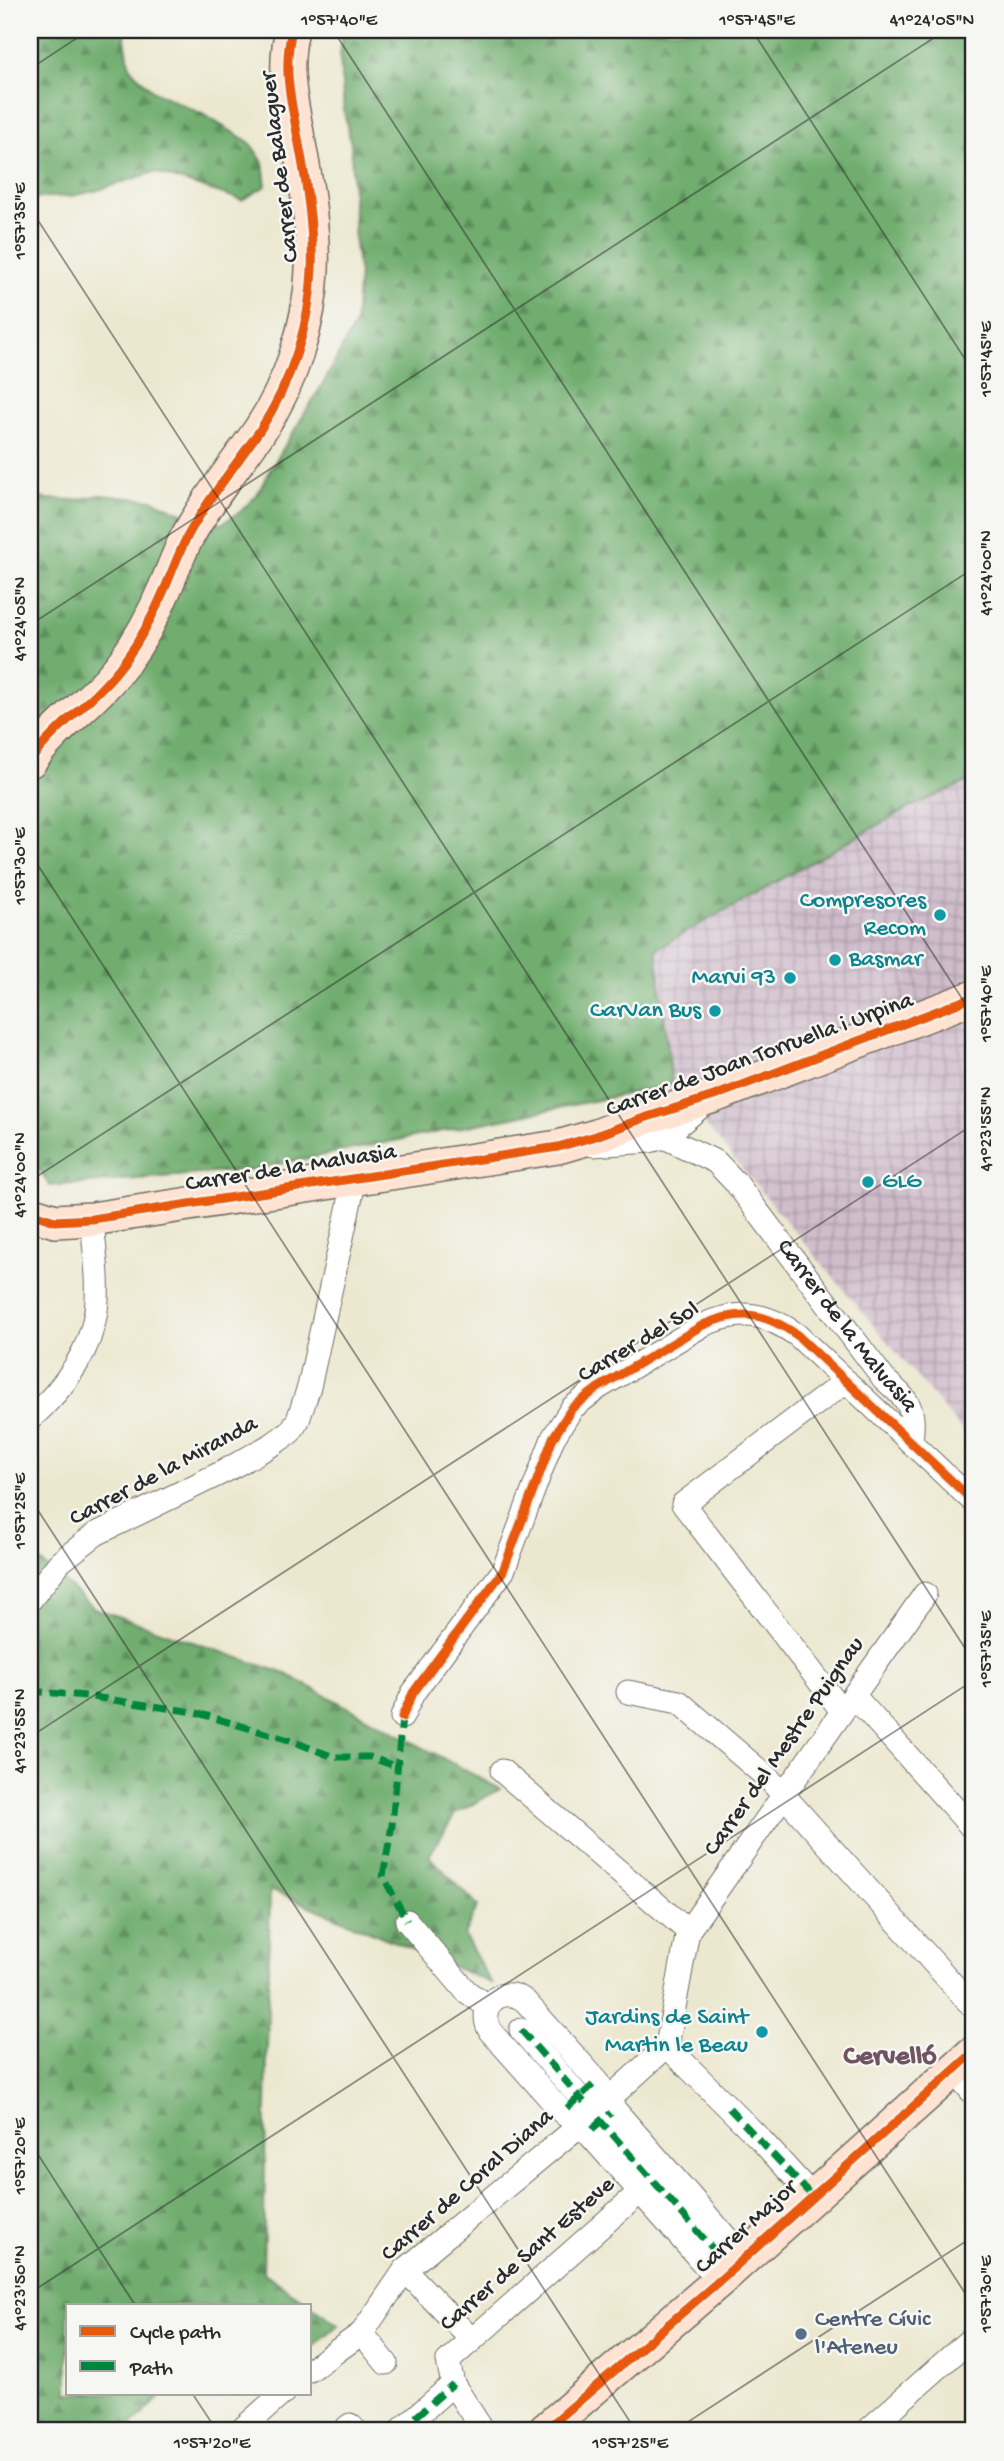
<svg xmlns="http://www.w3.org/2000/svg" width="1004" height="2461" font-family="'Gochi Hand',sans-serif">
<defs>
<pattern id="industrial-grid" width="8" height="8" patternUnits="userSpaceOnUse" patternTransform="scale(1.75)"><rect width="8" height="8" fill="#d0bdcc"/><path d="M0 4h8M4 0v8" fill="none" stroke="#a99aa6"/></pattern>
<pattern id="forest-firs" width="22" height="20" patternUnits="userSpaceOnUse" patternTransform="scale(1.75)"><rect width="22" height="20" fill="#70ad6e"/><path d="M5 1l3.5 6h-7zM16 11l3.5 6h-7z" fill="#5c8d5b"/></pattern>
</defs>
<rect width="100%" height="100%" fill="#f6f6f2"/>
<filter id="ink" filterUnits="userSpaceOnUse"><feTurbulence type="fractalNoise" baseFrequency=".0143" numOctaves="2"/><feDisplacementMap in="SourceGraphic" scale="14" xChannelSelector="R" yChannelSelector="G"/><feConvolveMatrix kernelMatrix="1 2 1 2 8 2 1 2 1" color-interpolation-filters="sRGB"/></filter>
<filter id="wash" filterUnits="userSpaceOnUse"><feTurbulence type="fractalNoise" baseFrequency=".00686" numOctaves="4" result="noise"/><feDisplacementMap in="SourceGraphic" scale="28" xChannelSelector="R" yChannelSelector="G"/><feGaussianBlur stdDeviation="1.57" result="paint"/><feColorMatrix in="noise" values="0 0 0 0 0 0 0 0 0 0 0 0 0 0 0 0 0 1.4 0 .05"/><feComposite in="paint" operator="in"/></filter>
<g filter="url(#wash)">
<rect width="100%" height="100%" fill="#ece8d0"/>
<polygon fill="url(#industrial-grid)" points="974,779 974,1445 672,1085 656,950 912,806"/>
<g fill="url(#forest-firs)" stroke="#4e6c4c" stroke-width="2">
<polygon points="30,30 126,30 125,39 130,68 153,91 204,115 249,142 263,162 266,186 242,200 154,172 95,191 71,196 30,198"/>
<polygon points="343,30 974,30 974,779 912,806 656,949 672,1085 249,1170 50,1186 30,1157 30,496 46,499 75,500 100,495 153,500 198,520 221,524 240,512 257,495 270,470 327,377 355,323 359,274 355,244 351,144 344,111 340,57"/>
<polygon points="30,1553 94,1608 286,1674 500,1789 455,1814 429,1856 478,1906 464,1935 491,1983 270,1889 263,2272 310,2305 68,2305 68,2393 165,2393 125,2431 30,2431"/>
<polygon points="310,2305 338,2325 310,2349"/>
</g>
</g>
<g filter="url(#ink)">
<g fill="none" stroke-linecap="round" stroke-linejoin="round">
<g stroke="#6f6d65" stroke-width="25">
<g id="street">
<path id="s1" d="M664,1137L716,1162L737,1184L884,1379C910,1402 915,1406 911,1441"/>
<polyline points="593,1145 650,1141 664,1137 704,1104"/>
<path d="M30,1419C61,1391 90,1354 96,1311C100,1281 94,1249 92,1219"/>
<polyline points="30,1600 60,1562 96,1534 225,1471 273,1444 290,1432 298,1420 309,1387 355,1178"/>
<polyline points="628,1692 679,1702 770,1780 974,2008"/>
<polyline points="854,1696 974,1830"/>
<polyline points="842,1711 683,1504 846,1381"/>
<path d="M402,1717L413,1693L503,1571L553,1438L572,1408L598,1388L703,1325C740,1309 764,1312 797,1335L974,1502"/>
<polyline points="502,1771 688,1931"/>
<polyline points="407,1921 466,1991 488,2007"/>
<polyline points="521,2030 584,2102"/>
<polyline points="667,2046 688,1931 925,1594"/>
<polyline points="667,2046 761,2140 812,2196"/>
<polyline points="954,2071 974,2094"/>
<polyline points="598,2118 721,2258"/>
<polyline points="405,2270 472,2340"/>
<path d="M719,2281L588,2133L562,2112L490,2031C476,2005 502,1984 525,2001L598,2082L615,2110L744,2258"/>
<polyline points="362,2333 386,2363"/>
<polyline points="310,2370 362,2333 405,2270 579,2126 667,2046"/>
<polyline points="240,2431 283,2393"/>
<polyline points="343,2431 350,2425 356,2431"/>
<polyline points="400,2431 453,2384"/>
<polyline points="483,2431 453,2384 448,2361 640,2192"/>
<polyline points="867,2431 974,2336"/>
</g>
</g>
<g stroke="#6f6d65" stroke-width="36">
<g id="secondary">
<path d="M30,761C57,724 97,699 124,662C141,639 154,614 165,588C172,572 178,555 186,539C207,500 235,466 260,430C290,385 310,325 312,270C314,229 307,185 299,144C292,103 282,72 292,30"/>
<polyline points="30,1213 55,1221 92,1219 558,1147 596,1136 644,1118 714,1096 974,997"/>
<polyline points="544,2431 719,2281 974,2052"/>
</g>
</g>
<use href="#street" stroke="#fff" stroke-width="23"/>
<use href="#secondary" stroke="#fee3d2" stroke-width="33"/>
<g stroke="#00873e" stroke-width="7" stroke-dasharray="14 7" stroke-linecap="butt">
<polyline points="30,1691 86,1696 194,1712 289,1740 334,1757 370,1757 397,1767"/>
<polyline points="402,1717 392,1825 383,1876 407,1921"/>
<polyline points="521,2030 584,2102"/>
<polyline points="567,2108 593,2085"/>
<polyline points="729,2108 812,2196"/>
<polyline points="598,2118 721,2258"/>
<polyline points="592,2129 611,2113"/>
<polyline points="707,2260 725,2244"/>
<polyline points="343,2431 350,2425 356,2431"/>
<polyline points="400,2431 453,2384"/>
</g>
<g stroke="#f6f6f2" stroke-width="13">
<g id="cycleway">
<path d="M30,761C57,724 97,699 124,662C141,639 154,614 165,588C172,572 178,555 186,539C207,500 235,466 260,430C290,385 310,325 312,270C314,229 307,185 299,144C292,103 282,72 292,30"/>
<polyline points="30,1213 55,1221 92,1219 558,1147 596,1136 644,1118 714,1096 974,997"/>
<path d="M402,1717L413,1693L503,1571L553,1438L572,1408L598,1388L703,1325C740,1309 764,1312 797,1335L974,1502"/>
<polyline points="544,2431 719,2281 974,2052"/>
</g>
</g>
<use href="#cycleway" stroke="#e8590c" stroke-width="9"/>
</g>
</g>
<path fill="none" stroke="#2b2b2b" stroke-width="2" stroke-opacity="0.45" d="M333,30L974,1017M752,30L974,373M30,69L89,30M30,208L974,1662M30,625L946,30M30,853L974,2307M30,1181L974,568M30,1498L636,2431M30,1737L974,1124M30,2142L135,2305M30,2293L974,1680M192,2393L217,2431M674,2431L974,2236"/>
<g fill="#0f9aa8" stroke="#f6f6f2" stroke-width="2.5">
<circle cx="940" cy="915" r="7"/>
<circle cx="835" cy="960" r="7"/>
<circle cx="790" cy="978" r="7"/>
<circle cx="715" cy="1011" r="7"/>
<circle cx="868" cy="1182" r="7"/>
<circle cx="762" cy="2032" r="7"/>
</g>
<circle fill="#5c6f8a" stroke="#f6f6f2" stroke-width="2.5" cx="801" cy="2334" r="7"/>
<g text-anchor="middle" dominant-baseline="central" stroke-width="5" stroke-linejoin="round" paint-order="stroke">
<g font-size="24" fill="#2b2b2b" stroke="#f6f6f2">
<text transform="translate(281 167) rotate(-97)">Carrer de Balaguer</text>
<text transform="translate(760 1056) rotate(-20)">Carrer de Joan Torruella i Urpina</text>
<text transform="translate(291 1169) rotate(-9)">Carrer de la Malvasia</text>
<text stroke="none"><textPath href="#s1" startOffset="268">Carrer de la Malvasia</textPath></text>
<text transform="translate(639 1343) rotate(-31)">Carrer del Sol</text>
<text transform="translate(164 1472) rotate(-28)">Carrer de la Miranda</text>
<text transform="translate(785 1747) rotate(-55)">Carrer del Mestre Puignau</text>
<text transform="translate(468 2186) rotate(-41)">Carrer de Coral Diana</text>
<text transform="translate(747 2228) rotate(-42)">Carrer Major</text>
<text transform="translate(528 2255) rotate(-41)">Carrer de Sant Esteve</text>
</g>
<g font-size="24" fill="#0d838f" stroke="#f6f6f2" text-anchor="end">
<text x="926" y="901">Compresores<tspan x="926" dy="28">Recom</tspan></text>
<text x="849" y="960" text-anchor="start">Basmar</text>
<text x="776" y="978">Marvi 93</text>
<text x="701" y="1011">CarVan Bus</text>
<text x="882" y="1182" text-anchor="start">GLG</text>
<text x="748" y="2018">Jardins de Saint<tspan x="748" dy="28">Martin le Beau</tspan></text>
</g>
<g font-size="24" fill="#4e5e75" stroke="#f6f6f2" text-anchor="start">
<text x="815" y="2320">Centre Cívic<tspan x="815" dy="28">l'Ateneu</tspan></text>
</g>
<g font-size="28" font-weight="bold" fill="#6e5561" stroke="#f6f6f2">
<text x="890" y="2057">Cervelló</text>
</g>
</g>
<rect width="1004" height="2461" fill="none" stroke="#f6f6f2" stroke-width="77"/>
<rect x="66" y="2304" width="245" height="91" fill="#f6f6f2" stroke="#a5a5a2" stroke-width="2"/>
<rect x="80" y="2326" width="35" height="10" fill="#e8590c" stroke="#a5a5a2" stroke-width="2"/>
<text x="130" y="2338" font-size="21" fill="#2b2b2b">Cycle path</text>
<rect x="80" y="2361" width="35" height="10" fill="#00873e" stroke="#a5a5a2" stroke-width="2"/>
<text x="130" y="2374" font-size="21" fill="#2b2b2b">Path</text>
<rect x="38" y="38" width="927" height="2384" fill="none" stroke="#2b2b2b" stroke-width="2.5"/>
<g font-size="18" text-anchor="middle" fill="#2b2b2b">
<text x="339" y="25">1°57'40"E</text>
<text x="757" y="25">1°57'45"E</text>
<text x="932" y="25">41°24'05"N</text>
<text transform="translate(19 221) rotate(-90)" y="6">1°57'35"E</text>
<text transform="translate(985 359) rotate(-90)" y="6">1°57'45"E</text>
<text transform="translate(985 573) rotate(-90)" y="6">41°24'00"N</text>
<text transform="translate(19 619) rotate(-90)" y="6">41°24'05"N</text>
<text transform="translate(19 866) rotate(-90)" y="6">1°57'30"E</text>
<text transform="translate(985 1004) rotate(-90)" y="6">1°57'40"E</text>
<text transform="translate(985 1129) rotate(-90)" y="6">41°23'55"N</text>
<text transform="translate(19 1175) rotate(-90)" y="6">41°24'00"N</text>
<text transform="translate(19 1511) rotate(-90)" y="6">1°57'25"E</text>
<text transform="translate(985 1649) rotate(-90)" y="6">1°57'35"E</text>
<text transform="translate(19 1731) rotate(-90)" y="6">41°23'55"N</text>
<text transform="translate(19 2156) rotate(-90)" y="6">1°57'20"E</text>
<text transform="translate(19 2288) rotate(-90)" y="6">41°23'50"N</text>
<text transform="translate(985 2294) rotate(-90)" y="6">1°57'30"E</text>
<text x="212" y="2448">1°57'20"E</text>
<text x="630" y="2448">1°57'25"E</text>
</g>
</svg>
